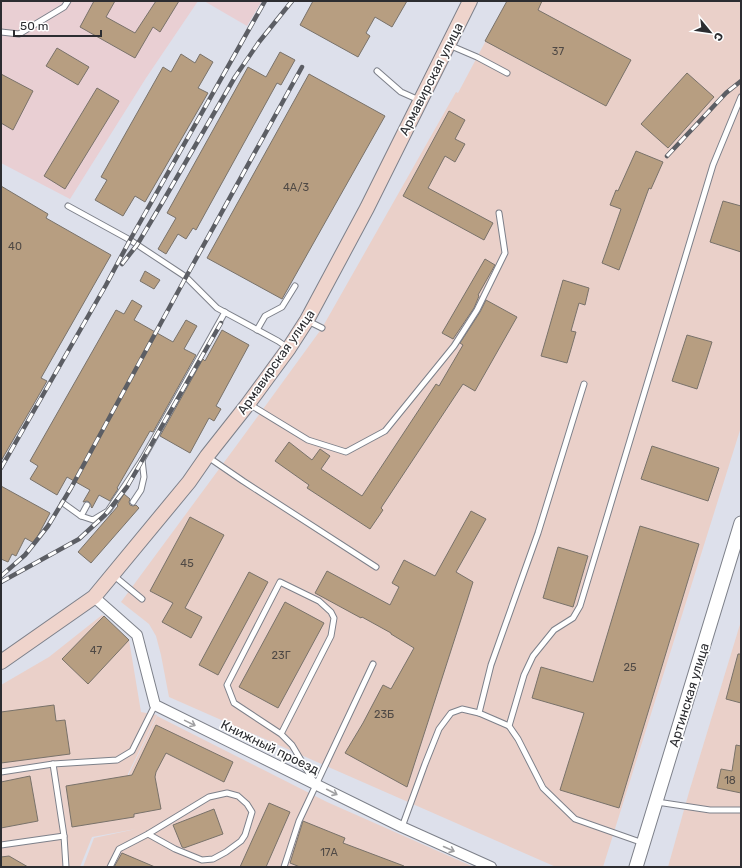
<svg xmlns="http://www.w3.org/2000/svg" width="742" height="868" font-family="Rubik,sans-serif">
<rect width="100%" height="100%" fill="#dde0eb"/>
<g fill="#e9cfd3">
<polygon points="1,1 198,1 146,78 70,199 1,163"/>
<polygon points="204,1 262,1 247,26"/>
</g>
<g fill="#ead0c9">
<polygon points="507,1 741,1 741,427 603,867 556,867 169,697 161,655 156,636 149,624 121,602 239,442 322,328 456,92 458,93"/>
<polygon points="102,615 129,640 141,712 157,715 128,774 134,812 129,774 157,716 327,802 474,867 83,867 94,838 136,829 92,837 80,867 1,867 1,685 49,657"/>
<polygon points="741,621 741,867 668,867 689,792"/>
</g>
<g fill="#b79e81" stroke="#79726a">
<polygon points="94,1 115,1 106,17 135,33 156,1 179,1 160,32 153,27 135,58 80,27"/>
<polygon points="313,1 407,1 392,27 375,17 366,33 370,36 358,57 300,25"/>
<polygon points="507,1 542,1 538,10 631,60 606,106 485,41"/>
<polygon points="57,48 89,67 78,85 46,66"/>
<polygon points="280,52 295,60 281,85 277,83 196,230 193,228 186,239 178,234 166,254 158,249 176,218 167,213 248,67 266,77"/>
<polygon points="181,54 195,63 200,54 213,62 198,88 208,93 145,202 135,196 123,216 95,200 107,180 101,177 163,67 171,72"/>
<polygon points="687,73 714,97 668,148 641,124"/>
<polygon points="1,74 33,91 13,130 1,123"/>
<polygon points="309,74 385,116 282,299 207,258"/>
<polygon points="97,88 119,101 65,189 44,176"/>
<polygon points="449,111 465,120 455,139 465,144 455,162 445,156 428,188 493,223 484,240 403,196"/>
<polygon points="636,151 663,162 651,189 649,188 619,270 602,263 621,209 610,205 616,190 618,191"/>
<polygon points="1,186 48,214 46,218 111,255 41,378 47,381 1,461"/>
<polygon points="723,201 741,206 741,252 710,242"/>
<polygon points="485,259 495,265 478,295 479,296 474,308 453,339 442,333"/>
<polygon points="145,271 160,280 154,289 140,281"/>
<polygon points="563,280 589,288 585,305 579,303 571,331 576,332 567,363 541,356"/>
<polygon points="132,300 142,306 134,320 173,342 186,320 197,326 184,349 196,355 153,432 150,431 117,488 118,489 110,501 99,495 92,508 91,507 91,505 89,502 87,501 83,502 90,490 67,477 57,495 30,479 38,466 30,461 116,310 124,314"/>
<polygon points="486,300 517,317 475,391 463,384 381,508 383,510 370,529 307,488 309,485 275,461 289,442 312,460 320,449 330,456 321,469 362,496 436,384 439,386 463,345 460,343 480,312"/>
<polygon points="222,330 249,345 216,406 221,409 214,421 209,418 190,453 160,436 203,359 205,361"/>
<polygon points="687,335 712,342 697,389 672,381"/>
<polygon points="652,446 719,468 708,501 641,479"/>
<polygon points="1,486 50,513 34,543 25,538 16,556 12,554 8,562 1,559"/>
<polygon points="124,494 130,499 129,502 130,505 133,506 136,505 139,508 91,563 78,552 118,506 117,505"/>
<polygon points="471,511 486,519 456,572 473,582 407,787 345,753 363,723 383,685 391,689 414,648 391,634 391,633 362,617 361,618 315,593 327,571 390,605 399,587 392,583 404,560 435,576"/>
<polygon points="190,517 224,535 185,608 202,617 191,638 162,622 173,603 150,591"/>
<polygon points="640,526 699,544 619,808 560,790 584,713 532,698 541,667 593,682"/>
<polygon points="558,547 588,556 573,607 543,598"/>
<polygon points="249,572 268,582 218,675 199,665"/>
<polygon points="285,602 324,623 278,708 239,687"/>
<polygon points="104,616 129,640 88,684 62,659"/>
<polygon points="738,654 741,654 741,703 726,699"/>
<polygon points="54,705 56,721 65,720 70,754 1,763 1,712"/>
<polygon points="156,725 233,762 224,782 166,753 156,772 155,777 161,809 134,814 134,817 72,827 66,786 132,775"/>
<polygon points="736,745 741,746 741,793 717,788 721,769 732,771"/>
<polygon points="30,776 38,821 1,828 1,782"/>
<polygon points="269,803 290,812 266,867 240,867"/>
<polygon points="214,809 223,834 184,848 182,847 173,825"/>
<polygon points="303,821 345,838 343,843 404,866 404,867 300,867 290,863"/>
<polygon points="122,853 155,867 114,867"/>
<polygon points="9,856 28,867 1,867 1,857"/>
</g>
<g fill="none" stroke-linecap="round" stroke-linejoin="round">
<g stroke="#7d808a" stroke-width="7">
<g id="service">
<polyline points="1,32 19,34 64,7 68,1"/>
<polyline points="449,45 477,57 507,73"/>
<polyline points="377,71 401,92 419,100"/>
<polyline points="68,206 130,240 186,277 217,308 278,341 288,348"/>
<polyline points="308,321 322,328"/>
<polyline points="257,330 265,316 282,307 295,286"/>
<polyline points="249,404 308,440 346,452 385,431 454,346 477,310 505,253 499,213"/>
<polyline points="208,457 243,481 376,567"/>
<polyline points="133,502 141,490 144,477 142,460"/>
<polyline points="63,503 81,516 93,520 108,511 142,460 225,312"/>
<polyline points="81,516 87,505"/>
<polyline points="113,575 142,599"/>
<polyline points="509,726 479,713 491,665 538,533 584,384"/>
<polyline points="281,734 331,636 334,618 331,612 319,601 280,582 227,685 234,703 281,734 292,745 314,782"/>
<polyline points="53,764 64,836 66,867"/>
<polyline points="1,772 53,764 117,760 132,751 155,705"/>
<polyline points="657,802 710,810 741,810"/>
<polyline points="402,827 425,764 439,729 451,713 462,709 479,713"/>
<polyline points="643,843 575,819 543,788 518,739 509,726 524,675 533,656 554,630 573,618 580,606 713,165 741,97"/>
<polyline points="1,845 64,836"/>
<polyline points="110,867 119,849 148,834 209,797 227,793 238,796 247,804 252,812 245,835 241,841 226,852 213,859 202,860 175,849 148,834"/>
<polyline points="284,867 299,821 373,664"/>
</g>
</g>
<g stroke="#7d808a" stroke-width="12">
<polyline id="minor" points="94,597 137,635 155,705 402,827 491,867"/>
</g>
<g stroke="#7d808a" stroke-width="15">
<polyline id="tertiary" points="636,867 741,523"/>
</g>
<g stroke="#7d808a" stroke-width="16">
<polyline id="secondary" points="1,662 94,597 189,482 207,456 248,404 289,348 307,320 367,208 470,1"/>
</g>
<use href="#service" stroke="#fff" stroke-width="5"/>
<use href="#minor" stroke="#fff" stroke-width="10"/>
<use href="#tertiary" stroke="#fff" stroke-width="13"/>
<use href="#secondary" stroke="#efd4cc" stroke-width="14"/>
<g stroke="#5c5e64" stroke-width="4.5">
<g id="rail">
<polyline points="667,156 726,93 741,81"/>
<polyline points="122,264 137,245 162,203 235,77 259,42 292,1"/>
<polyline points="1,468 106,285 130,240 265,1"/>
<polyline points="1,576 25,555 48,526 71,488 186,277 302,67"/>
<polyline points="1,582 79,539 105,515 127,487 221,323"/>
</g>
</g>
<use href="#rail" stroke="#fff" stroke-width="3" stroke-dasharray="9" stroke-linecap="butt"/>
</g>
<defs><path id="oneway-shaft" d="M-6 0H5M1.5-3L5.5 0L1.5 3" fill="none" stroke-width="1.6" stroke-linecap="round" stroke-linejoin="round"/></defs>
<g stroke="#a0a0a2">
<use href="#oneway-shaft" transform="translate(190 723) rotate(26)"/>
<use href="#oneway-shaft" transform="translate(332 792) rotate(27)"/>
<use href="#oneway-shaft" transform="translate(449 849) rotate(24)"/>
</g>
<g text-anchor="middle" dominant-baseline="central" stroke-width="3.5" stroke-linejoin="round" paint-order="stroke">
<g font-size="11" fill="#4f4945">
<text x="558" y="51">37</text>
<text x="296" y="187">4А/3</text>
<text x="15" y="246">40</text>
<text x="187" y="563">45</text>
<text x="96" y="650">47</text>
<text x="281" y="655">23Г</text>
<text x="630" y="667">25</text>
<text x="384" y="714">23Б</text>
<text x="730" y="780">18</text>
<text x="329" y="852">17А</text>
</g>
<g font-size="13" fill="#2c2d31" stroke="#fff">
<text transform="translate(431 79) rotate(-63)">Армавирская улица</text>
<text transform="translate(276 362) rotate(-55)">Армавирская улица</text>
<text transform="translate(689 695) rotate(-73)">Артинская улица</text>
<text transform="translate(270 747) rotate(26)">Книжный проезд</text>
</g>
</g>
<rect width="742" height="868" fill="none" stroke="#2c2d31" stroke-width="4"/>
<g transform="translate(710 32) rotate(119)" stroke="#ffffff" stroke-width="3" paint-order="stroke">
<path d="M0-3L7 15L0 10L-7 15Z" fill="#2c2d31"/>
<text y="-6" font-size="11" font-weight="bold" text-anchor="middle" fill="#2c2d31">С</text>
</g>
<path d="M14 30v6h87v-6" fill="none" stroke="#2c2d31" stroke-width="2"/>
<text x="20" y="30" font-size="12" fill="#2c2d31" stroke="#ffffff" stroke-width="3" paint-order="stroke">50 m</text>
</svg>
